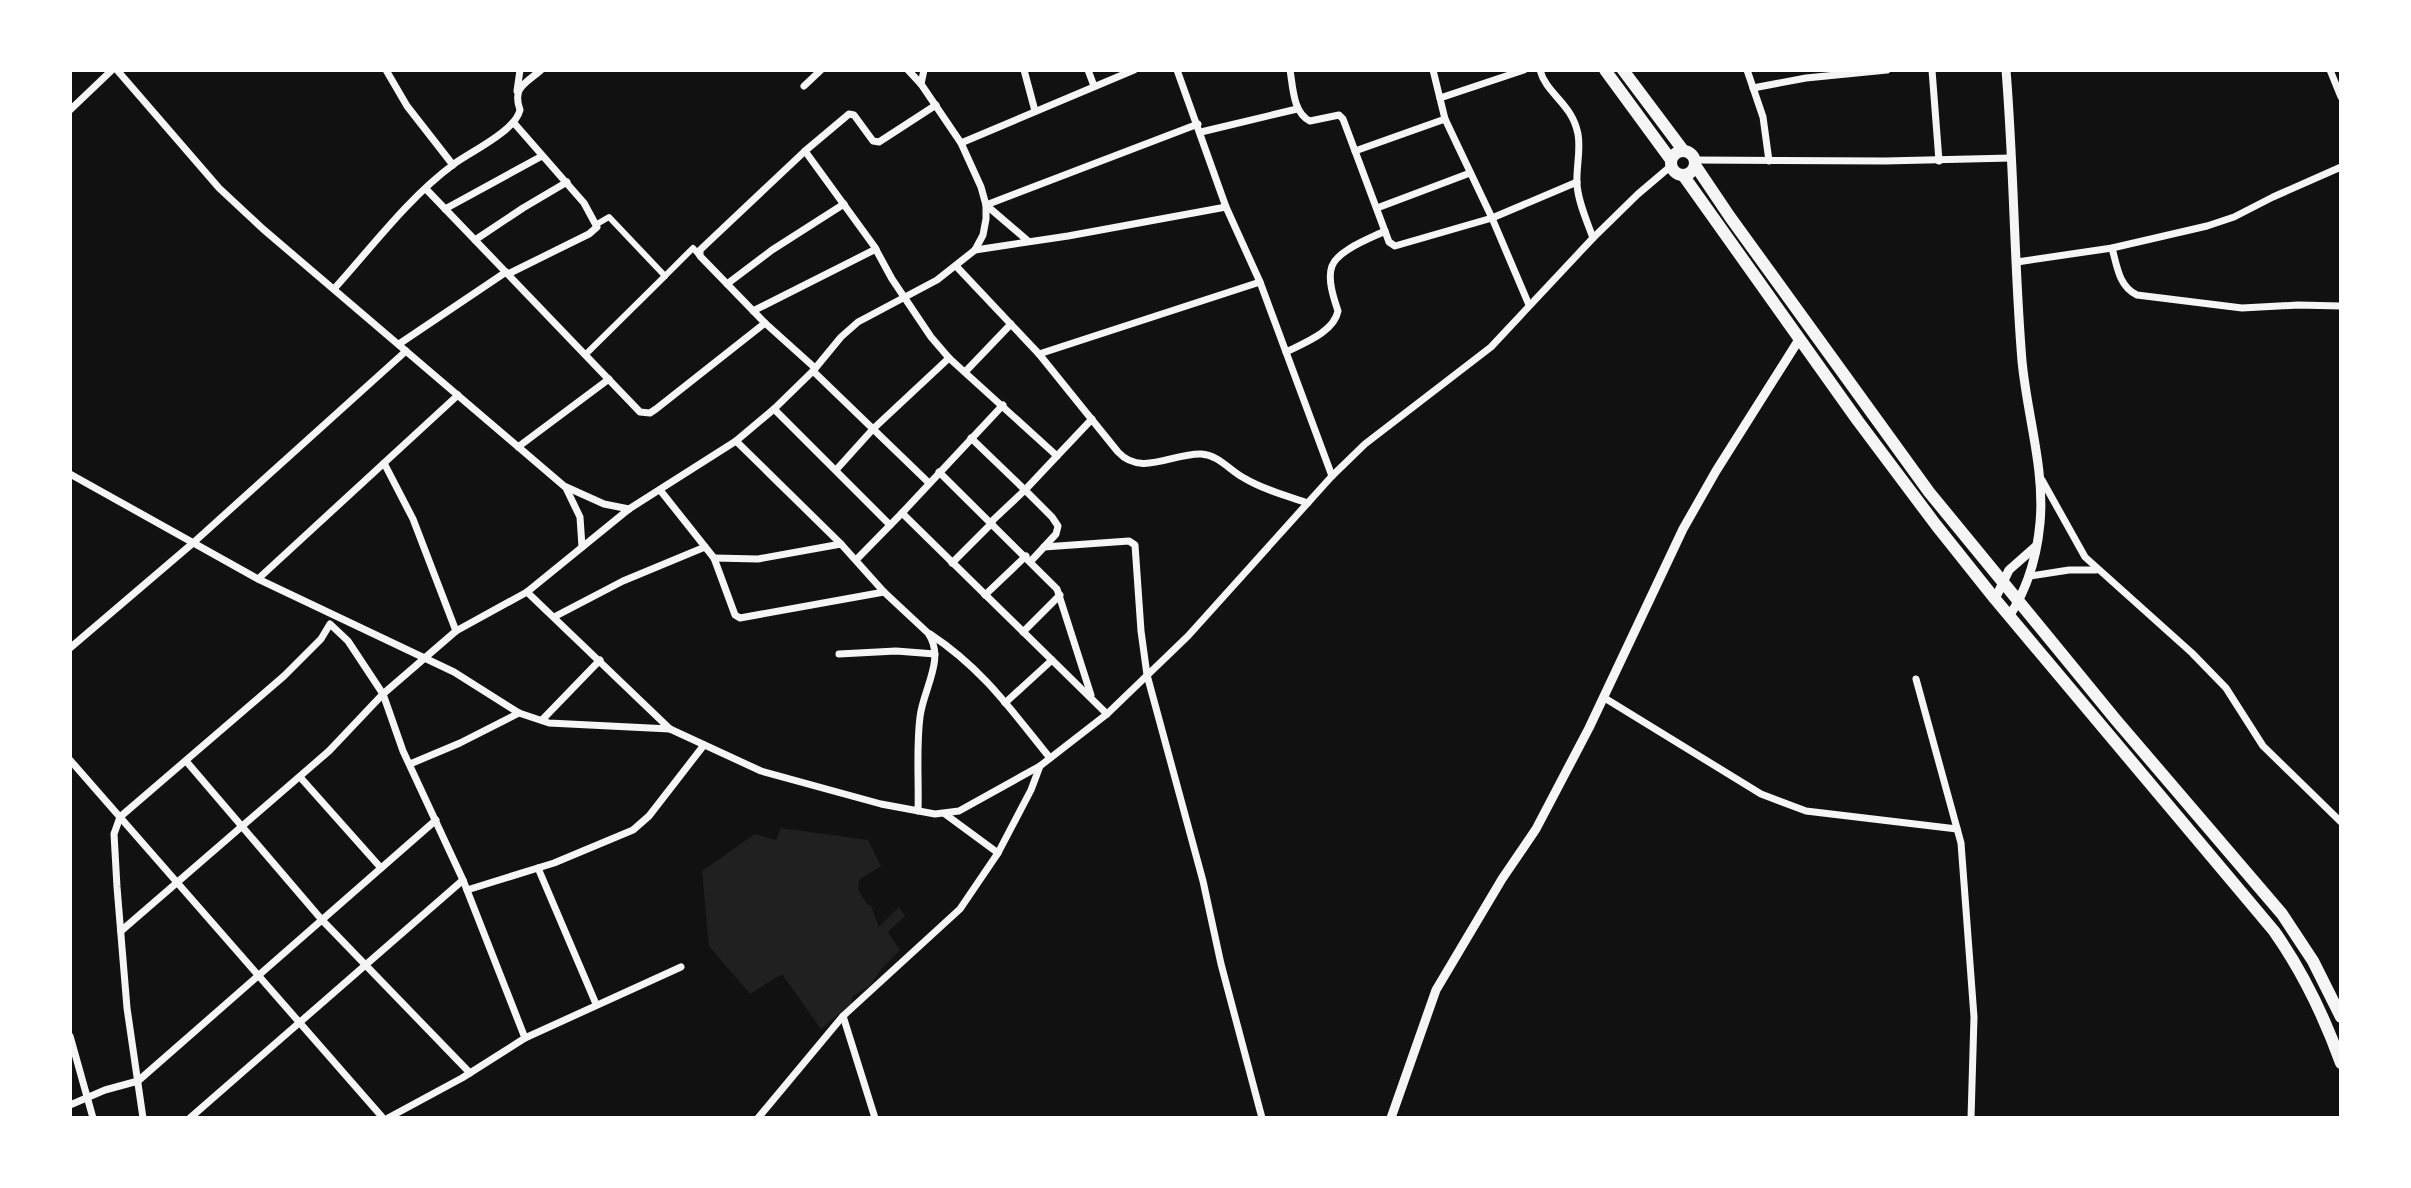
<svg xmlns="http://www.w3.org/2000/svg" width="2411" height="1188" font-family="'Open Sans',sans-serif">
<rect width="100%" height="100%" fill="#111"/>
<polygon fill="#202020" points="781,828 868,840 881,866 859,880 858,890 867,904 871,906 879,927 899,907 905,916 888,932 900,950 882,968 870,986 853,996 851,1004 821,1029 782,974 750,994 709,946 702,871 755,834 776,840"/>
<g fill="none" stroke-linecap="round" stroke-linejoin="round">
<g stroke="#f5f5f5" stroke-width="6">
<polyline points="597,224 609,217 665,276 693,248 700,256"/>
<polyline points="585,355 665,276"/>
</g>
<g stroke="#f5f5f5" stroke-width="7">
<polyline points="117,70 219,188 263,229 564,486 604,504 629,509"/>
<polyline points="386,70 407,106 453,165"/>
<polyline points="1024,70 1035,111"/>
<polyline points="1088,70 1094,86"/>
<polyline points="1177,70 1226,207 1260,282 1332,476"/>
<path d="M1290,70C1293,87 1293,113 1310,121L1339,115L1343,119L1355,151L1445,119L1492,218L1529,305"/>
<polyline points="1433,70 1445,119"/>
<path d="M1540,70C1546,94 1572,103 1578,134C1581,151 1576,167 1577,184C1578,202 1587,221 1593,238"/>
<polyline points="1747,70 1763,117 1769,161"/>
<polyline points="1932,70 1939,161"/>
<polyline points="2330,70 2341,97"/>
<polyline points="921,84 924,70"/>
<polyline points="804,86 821,70"/>
<polyline points="1753,88 1806,78 1887,70"/>
<polyline points="517,91 520,70"/>
<polyline points="1440,98 1524,70"/>
<polyline points="70,110 112,70"/>
<polyline points="1201,132 1297,109"/>
<polyline points="961,143 1134,70"/>
<polyline points="805,151 874,246 892,279 931,337 949,358 1057,456 1092,419"/>
<polyline points="1355,151 1389,242 1395,246 1492,218 1577,182"/>
<polyline points="1695,160 1885,161 2011,158"/>
<polyline points="426,189 640,412 650,413 656,409 765,323"/>
<polyline points="1377,208 1470,173"/>
<polyline points="445,209 542,156"/>
<polyline points="475,240 523,208 567,182"/>
<polyline points="1028,241 986,205 1198,124"/>
<path d="M2112,248C2117,266 2119,287 2137,295L2242,308L2298,305L2341,306"/>
<polyline points="975,250 1068,236 1226,207"/>
<polyline points="2017,262 2112,248 2207,226 2234,217 2273,197 2341,167"/>
<path d="M956,266L1039,354L1118,452C1141,477 1173,453 1201,454C1219,455 1229,470 1244,478C1264,490 1287,496 1308,503"/>
<polyline points="508,274 589,234 597,227 584,203 514,123"/>
<polyline points="727,284 772,250 844,204"/>
<path d="M334,289C372,247 408,198 454,164C472,151 515,131 520,110C512,87 525,84 541,70"/>
<polyline points="753,311 876,249"/>
<polyline points="399,344 506,272"/>
<path d="M1286,352C1304,343 1334,332 1338,311C1334,299 1327,279 1332,266C1338,250 1371,238 1385,231"/>
<polyline points="1039,354 1260,282"/>
<polyline points="815,368 765,323 700,256 700,250 805,151 849,114 854,115 873,141 879,142 936,105"/>
<polyline points="813,371 929,483"/>
<polyline points="966,371 1011,324"/>
<polyline points="1003,405 902,513 1107,714"/>
<polyline points="774,409 890,525"/>
<polyline points="971,438 1025,490 1057,456"/>
<polyline points="736,441 841,544"/>
<polyline points="518,447 609,379"/>
<polyline points="384,463 413,519 456,631"/>
<polyline points="836,470 873,429 949,358"/>
<polyline points="939,472 1057,589 1091,695"/>
<polyline points="70,474 258,579 454,672 519,713 549,723 670,729 761,771 881,804 935,814 959,811 1040,766 1107,714 1188,636 1332,476 1365,444 1491,347 1593,238 1638,194 1671,166"/>
<polyline points="2042,480 2085,557 2192,653 2226,688 2263,746 2341,822"/>
<polyline points="566,488 580,517 582,547"/>
<polyline points="660,490 714,558 735,615 740,618 884,592"/>
<polyline points="991,522 1025,490 1052,517 1058,526 1056,534 1031,561"/>
<polyline points="1044,547 1129,541 1135,545 1141,631 1147,675 1203,881 1221,964 1262,1118"/>
<path d="M714,558L758,559L841,544L884,592L928,633C946,659 923,689 920,717C916,748 919,780 918,811"/>
<polyline points="856,560 902,513"/>
<polyline points="952,563 992,523"/>
<polyline points="2030,576 2069,570 2096,570"/>
<polyline points="258,579 458,395"/>
<polyline points="527,592 670,729"/>
<polyline points="985,595 1026,556"/>
<polyline points="554,617 623,581 705,547"/>
<polyline points="1023,632 1060,595"/>
<path d="M930,634C983,669 1011,710 1050,758"/>
<polyline points="70,648 193,543 406,351"/>
<polyline points="839,654 896,651 935,654"/>
<polyline points="1916,679 1961,843 1974,1017 1971,1118"/>
<polyline points="1603,697 1761,794 1806,811 1957,829"/>
<polyline points="1005,703 1052,660"/>
<polyline points="542,720 600,660"/>
<polyline points="70,760 383,1118"/>
<polyline points="186,761 322,920 470,1073"/>
<polyline points="410,764 460,743 519,713"/>
<polyline points="300,777 381,868"/>
<polyline points="945,814 998,853"/>
<polyline points="538,868 596,1004"/>
<polyline points="467,890 554,863 633,830 649,816 704,745"/>
<polyline points="121,931 329,751 383,694 456,631 527,592 629,509 736,441 774,409 813,371 841,337 858,322 937,280 975,250 983,235 986,219 986,205 981,187 961,143 921,84 908,70"/>
<polyline points="843,1016 875,1118"/>
<polyline points="70,1036 93,1118"/>
<polyline points="70,1105 105,1090 138,1081 436,820"/>
<polyline points="143,1118 127,1008 117,887 114,834 120,817 284,676 321,639 330,624 348,641 383,694 403,751 463,880 525,1038"/>
<polyline points="190,1118 463,880"/>
<polyline points="388,1118 462,1078 525,1038 681,967"/>
<polyline points="758,1118 843,1016 960,909 998,853 1031,790 1040,766"/>
</g>
<g stroke="#f5f5f5" stroke-width="9">
<path d="M2006,70C2014,167 2014,264 2022,361C2027,415 2045,469 2040,523C2037,556 2028,587 2010,615"/>
<polyline points="1995,599 2009,570 2035,547"/>
<polyline points="1391,1118 1436,990 1502,879 1536,829 1589,728 1683,529 1716,471 1800,338"/>
</g>
<g stroke="#f5f5f5" stroke-width="12">
<polyline points="1605,70 1671,160"/>
<polyline points="1623,70 1683,150"/>
<circle cx="1683" cy="163" r="12"/>
<polyline points="1695,165 1730,217 1929,492 2116,720 2282,914 2313,961 2341,1017"/>
<path d="M1683,175L1858,421L1936,525L1995,599L2274,931C2303,972 2324,1016 2341,1063"/>
</g>
</g>
<rect width="2411" height="1188" fill="none" stroke="#ffffff" stroke-width="144"/>
</svg>
